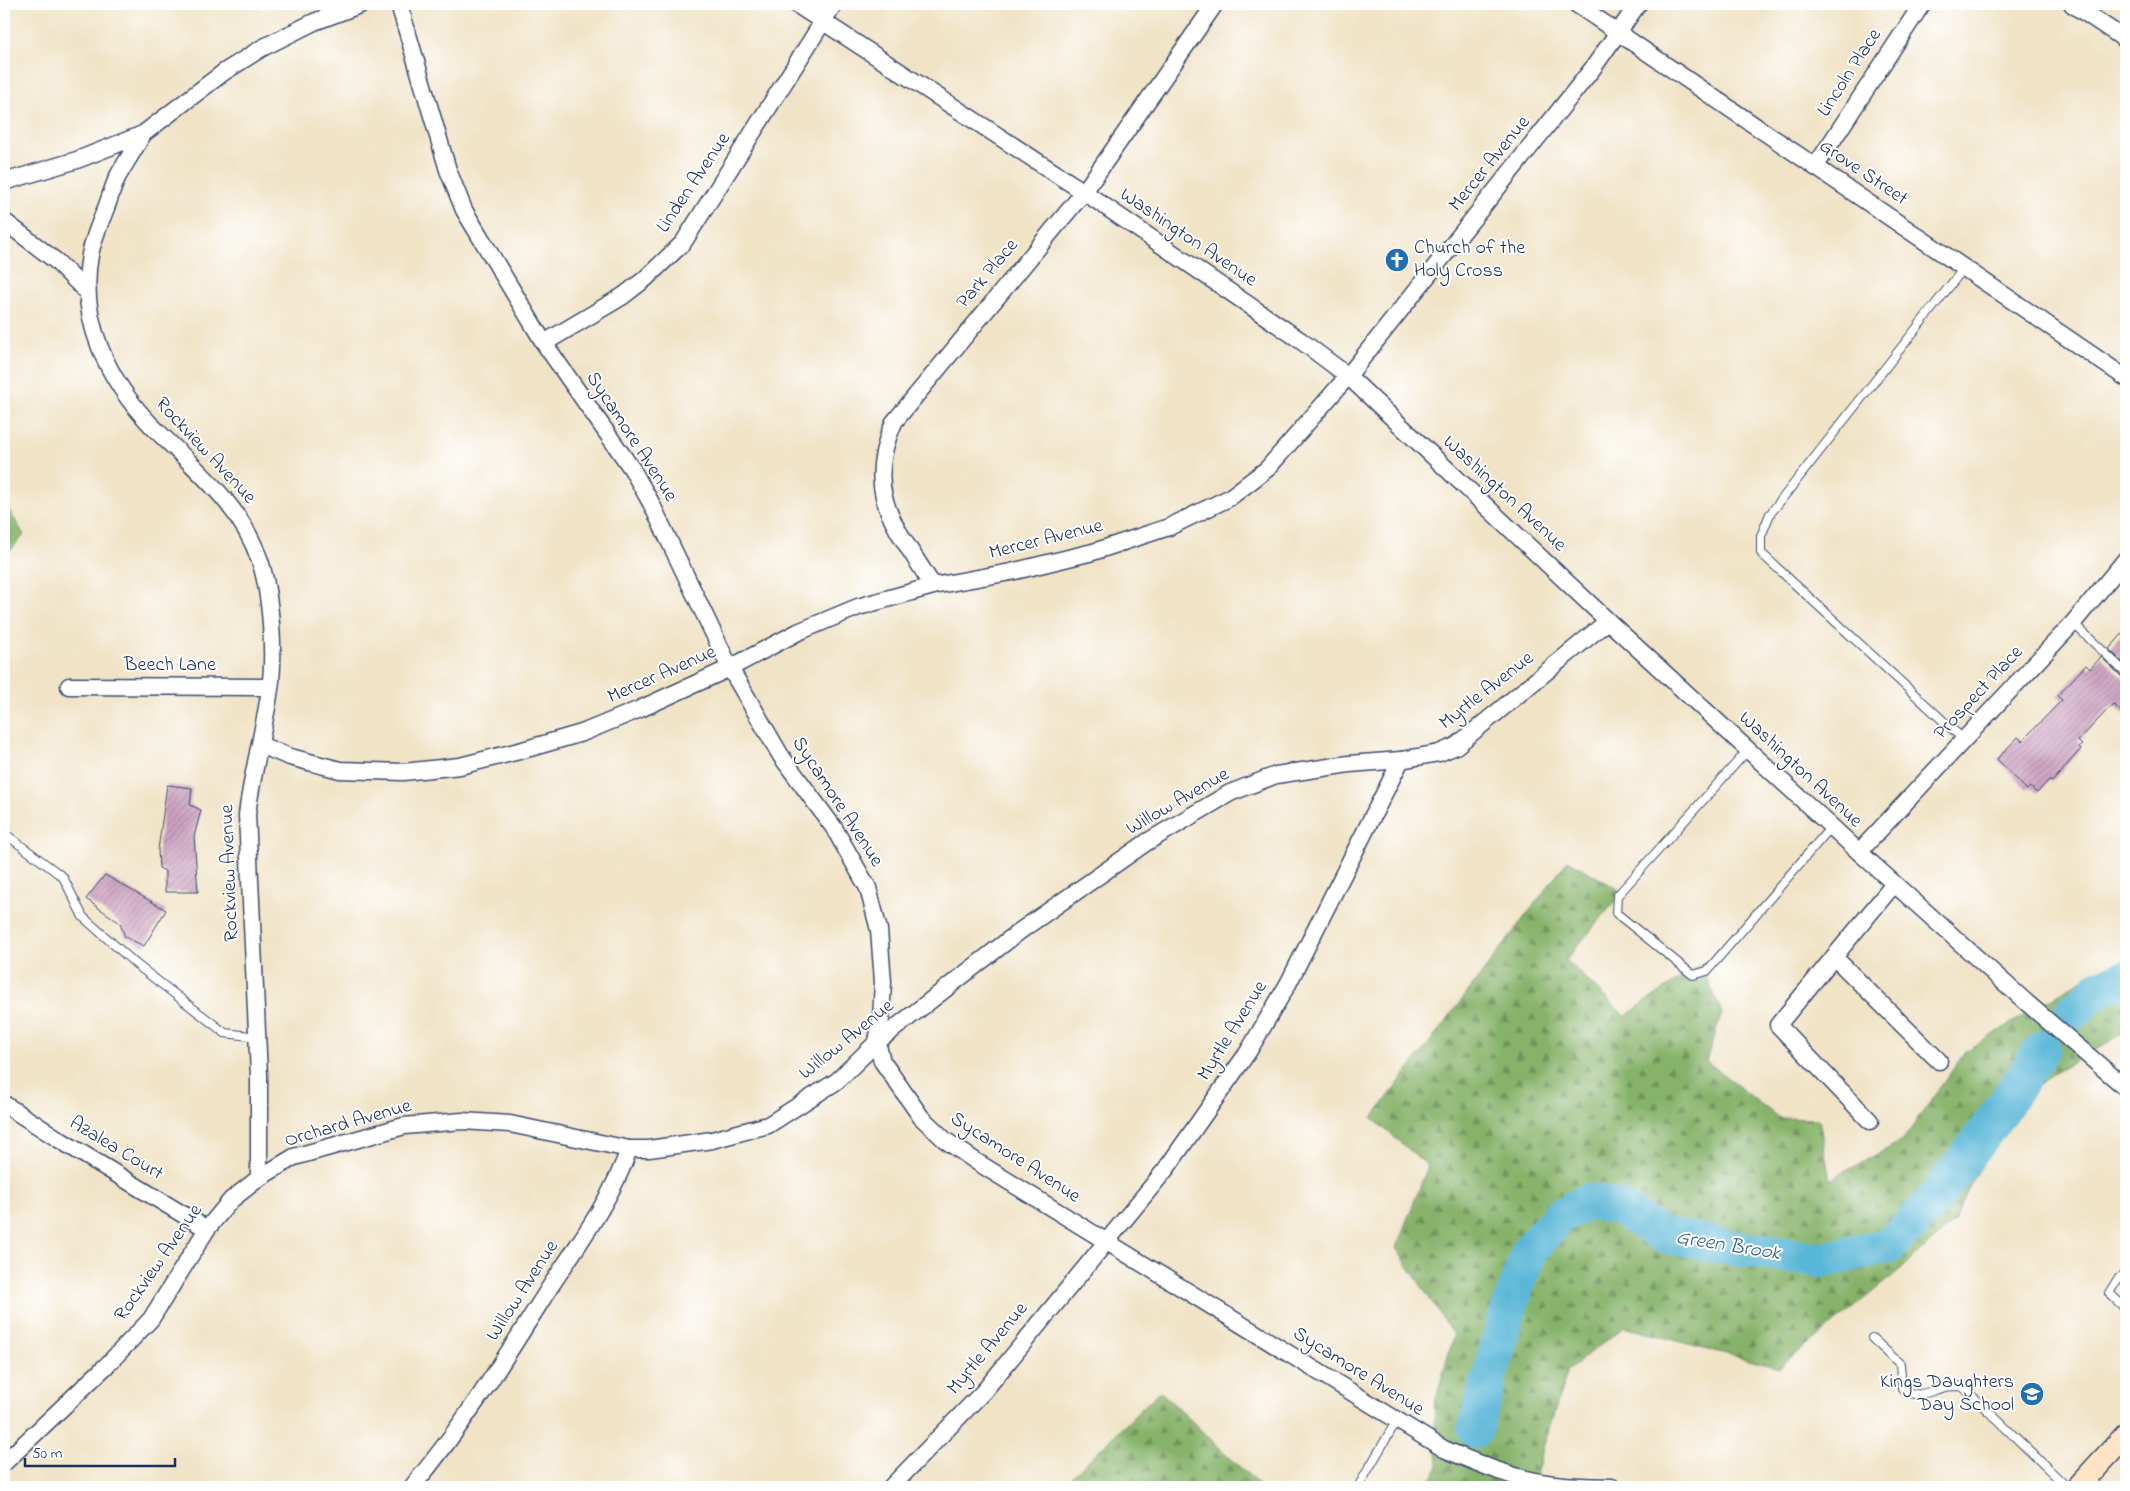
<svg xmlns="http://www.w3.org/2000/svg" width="2130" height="1491" font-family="'Indie Flower',sans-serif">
<defs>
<pattern id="forest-firs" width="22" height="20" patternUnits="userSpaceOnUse" patternTransform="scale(1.25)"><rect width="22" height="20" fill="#86b269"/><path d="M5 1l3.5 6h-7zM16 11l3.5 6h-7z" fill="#6d915a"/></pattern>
<pattern id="building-hatch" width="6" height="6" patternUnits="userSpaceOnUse" patternTransform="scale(1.25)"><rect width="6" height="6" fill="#cda2c0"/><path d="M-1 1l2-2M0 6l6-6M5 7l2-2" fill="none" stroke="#a6849f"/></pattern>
</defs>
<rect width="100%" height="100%" fill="#fff"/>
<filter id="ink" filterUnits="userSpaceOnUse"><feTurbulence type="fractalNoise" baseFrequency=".02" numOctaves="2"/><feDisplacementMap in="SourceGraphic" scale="10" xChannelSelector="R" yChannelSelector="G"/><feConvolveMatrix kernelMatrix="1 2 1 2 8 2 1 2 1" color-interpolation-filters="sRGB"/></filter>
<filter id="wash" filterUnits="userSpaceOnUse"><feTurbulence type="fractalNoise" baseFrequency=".0096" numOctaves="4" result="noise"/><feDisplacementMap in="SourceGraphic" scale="20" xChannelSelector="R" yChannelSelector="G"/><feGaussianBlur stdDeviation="1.12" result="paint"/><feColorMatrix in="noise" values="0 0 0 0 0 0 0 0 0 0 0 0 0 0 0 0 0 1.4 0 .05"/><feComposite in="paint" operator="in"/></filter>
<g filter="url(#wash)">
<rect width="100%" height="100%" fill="#f0e3c6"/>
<g fill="url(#forest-firs)" stroke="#507064">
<polygon points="4,502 24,535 4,558"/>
<polygon points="1568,860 1623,892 1566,960 1625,1016 1701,964 1722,1013 1706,1061 1779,1118 1819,1119 1830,1180 1903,1140 1965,1052 2089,975 2126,960 2126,1032 2052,1074 2019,1103 1970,1185 1954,1222 1897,1272 1779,1368 1624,1327 1568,1370 1545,1441 1533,1487 1426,1487 1438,1468 1434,1405 1454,1335 1396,1248 1428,1166 1372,1118"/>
<polygon points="1160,1391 1261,1487 1061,1487"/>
</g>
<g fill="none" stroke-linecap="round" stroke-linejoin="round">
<g stroke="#59b6d7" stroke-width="36">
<polyline points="2072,1012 2100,988 2126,977"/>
<polyline points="1475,1430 1505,1320 1529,1251 1560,1216 1589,1201 1619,1208 1663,1235 1733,1248 1824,1260 1890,1245 1929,1206 1989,1127 2043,1048"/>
</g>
</g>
<g id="blocks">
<g fill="url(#building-hatch)">
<polygon points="2126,630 2126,666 2109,649"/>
<polygon points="2101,657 2122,677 2126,678 2126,716 2113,704 2078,741 2082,745 2079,747 2081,749 2052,782 2049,780 2037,793 2030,787 2027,790 1997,759 2018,737 2022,741 2062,700 2057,696 2086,665 2090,669"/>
<polygon points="167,785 192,788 190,805 201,810 194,837 198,892 165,892 165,871 159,868 158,850"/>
<polygon points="105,875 166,910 144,946 125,937 120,923 86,899"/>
</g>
</g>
</g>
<g filter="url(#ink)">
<use href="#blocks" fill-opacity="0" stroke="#3b4a6e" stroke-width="1"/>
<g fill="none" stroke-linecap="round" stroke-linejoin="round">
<g stroke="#3b4a6e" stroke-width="10">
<g id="lane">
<polyline points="2073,623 2126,673"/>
<polyline points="1964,740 1761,553 1761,536 1770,514 1964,268"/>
<polyline points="1748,750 1617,896 1616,913 1693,975 1707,971 1831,827"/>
<polyline points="4,833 63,877 83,917 137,965 225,1033 258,1037"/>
<polyline points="2126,1272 2117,1280 2109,1293 2126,1309"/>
<path d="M1872,1338L1900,1364L1902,1389C1920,1400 1927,1391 1945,1387C1951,1386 1957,1386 1962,1386L2067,1487"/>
<polyline points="1358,1487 1397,1420"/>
</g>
</g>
<g stroke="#3b4a6e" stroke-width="19">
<g id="street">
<path d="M399,4L448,170L464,210L544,343L632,469L651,503L730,668L781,756L834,828L868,888L879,930L883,982L881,1019L877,1042L882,1061L921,1117L945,1140L977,1162L1444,1449C1479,1464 1516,1480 1554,1484C1573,1487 1593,1486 1612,1487"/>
<polyline points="796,4 1084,192 1300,340 1348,376 1608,621 1859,852 2027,1003 2126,1088"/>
<polyline points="1576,4 2126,378"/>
<polyline points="2072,4 2126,40"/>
<polyline points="1815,167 1922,4"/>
<polyline points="4,182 77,160 143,134 224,72 262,48 314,22 362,4"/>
<polyline points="4,221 56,261 87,292"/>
<polyline points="544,343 623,296 645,279 683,243 834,4"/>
<path d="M933,586C896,526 862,495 894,422L1084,192L1215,4"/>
<polyline points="69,686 270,687"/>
<polyline points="260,745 290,757 340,770 403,772 460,766 523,750 582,733 640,709 730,668 798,632 858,607 933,586 1011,572 1093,552 1169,527 1229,498 1267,469 1348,376 1593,68 1638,4"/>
<polyline points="1859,852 2073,623 2126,559"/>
<polyline points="1834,957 1939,1061"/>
<polyline points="4,1104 60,1140 207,1229"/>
<polyline points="1870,1121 1778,1025 1894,884"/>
<polyline points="259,1178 294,1157 404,1126 462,1121 510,1124 629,1149 649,1149 712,1140 768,1125 837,1081 877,1042 1020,931 1147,842 1230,793 1276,775 1349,764 1401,760"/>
<path d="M4,1463L106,1366L151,1319L207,1229L231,1200L259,1178V1075L247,815C252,773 264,731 270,689C275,654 271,594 260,561C241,504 193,467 152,426C108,381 78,319 90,255C93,239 100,223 106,208C110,198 113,186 118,176C126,162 135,148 143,134"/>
<path d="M412,1487C464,1425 507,1355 550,1287C579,1243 612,1199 629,1149"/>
<polyline points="891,1487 984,1391 1166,1169 1248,1052 1288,984 1401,760 1439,753 1456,746 1608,621"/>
</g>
</g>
<g stroke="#3b4a6e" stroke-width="25">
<polyline id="secondary" points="2078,1487 2126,1435"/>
</g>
<use href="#lane" stroke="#fff" stroke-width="8"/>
<use href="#street" stroke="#fff" stroke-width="16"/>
<use href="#secondary" stroke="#fee4c5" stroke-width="22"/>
</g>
</g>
<defs>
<g id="church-disc" transform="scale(1.25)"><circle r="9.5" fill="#1f6fb2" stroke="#fff"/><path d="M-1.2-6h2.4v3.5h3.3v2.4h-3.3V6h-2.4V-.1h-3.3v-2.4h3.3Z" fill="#fff"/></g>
<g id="school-disc" transform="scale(1.25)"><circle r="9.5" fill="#1f6fb2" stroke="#fff"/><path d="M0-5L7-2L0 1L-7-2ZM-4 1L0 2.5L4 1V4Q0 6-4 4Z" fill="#fff"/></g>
</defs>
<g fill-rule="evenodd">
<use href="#church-disc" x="1397" y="260"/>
<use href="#school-disc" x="2032" y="1394"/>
</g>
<g text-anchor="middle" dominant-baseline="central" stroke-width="4" stroke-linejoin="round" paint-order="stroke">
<g font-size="20" fill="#1b2f5e" stroke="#fff">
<text transform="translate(1850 73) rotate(-57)">Lincoln Place</text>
<text transform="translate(1490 164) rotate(-51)">Mercer Avenue</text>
<text transform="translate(1863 173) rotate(34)">Grove Street</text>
<text transform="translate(694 183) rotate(-56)">Linden Avenue</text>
<text transform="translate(1188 238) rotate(34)">Washington Avenue</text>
<text transform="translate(988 274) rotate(-50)">Park Place</text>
<text transform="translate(631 437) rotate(57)">Sycamore Avenue</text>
<text transform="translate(205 451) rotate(47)">Rockview Avenue</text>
<text transform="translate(1504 494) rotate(43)">Washington Avenue</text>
<text transform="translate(1046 540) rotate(-14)">Mercer Avenue</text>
<text x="170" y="665">Beech Lane</text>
<text transform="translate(662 675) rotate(-24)">Mercer Avenue</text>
<text transform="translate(1487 691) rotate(-38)">Myrtle Avenue</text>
<text transform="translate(1979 693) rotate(-47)">Prospect Place</text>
<text transform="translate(1800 770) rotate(43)">Washington Avenue</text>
<text transform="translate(837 802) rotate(57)">Sycamore Avenue</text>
<text transform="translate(1178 802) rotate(-30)">Willow Avenue</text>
<text transform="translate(230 873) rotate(-92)">Rockview Avenue</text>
<text transform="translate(1233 1031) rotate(-58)">Myrtle Avenue</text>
<text transform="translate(847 1040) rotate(-39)">Willow Avenue</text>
<text transform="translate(348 1124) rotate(-16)">Orchard Avenue</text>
<text transform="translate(116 1149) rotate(31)">Azalea Court</text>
<text transform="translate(1015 1158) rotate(33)">Sycamore Avenue</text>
<text transform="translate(159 1263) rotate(-55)">Rockview Avenue</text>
<text transform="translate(523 1291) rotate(-57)">Willow Avenue</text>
<text transform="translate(988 1349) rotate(-50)">Myrtle Avenue</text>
<text transform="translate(1358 1372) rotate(32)">Sycamore Avenue</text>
</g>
<g font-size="20" fill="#1b2f5e" stroke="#fff" text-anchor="start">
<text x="1414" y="248">Church of the<tspan x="1414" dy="23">Holy Cross</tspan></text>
<text x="2014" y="1382" text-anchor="end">Kings Daughters<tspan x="2014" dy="23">Day School</tspan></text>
</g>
<g font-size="21" font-style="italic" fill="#315e88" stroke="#fff">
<text transform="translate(1728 1246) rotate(9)">Green Brook</text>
</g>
</g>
<rect width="2130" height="1491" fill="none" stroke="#fff" stroke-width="20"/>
<path d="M25 1458v8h150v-8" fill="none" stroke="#1b2f5e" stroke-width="2.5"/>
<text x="32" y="1458" font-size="15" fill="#1b2f5e" stroke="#ffffff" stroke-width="4" paint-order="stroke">50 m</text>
</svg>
